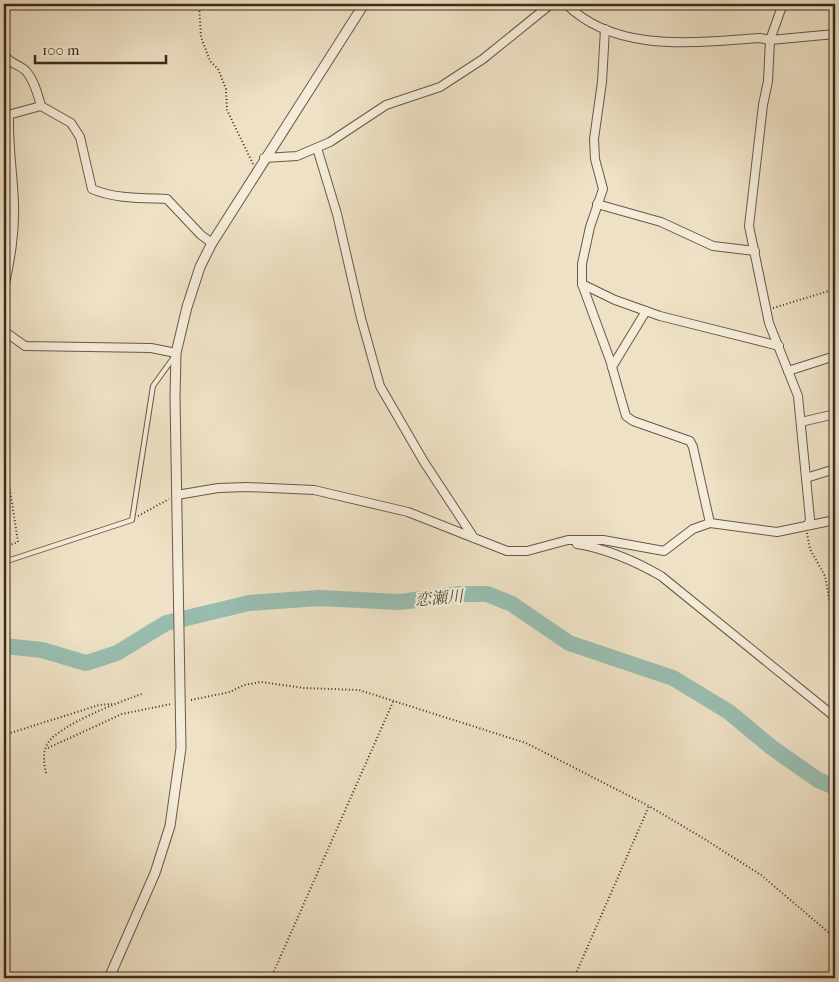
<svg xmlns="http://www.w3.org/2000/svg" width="839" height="982" font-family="'IM FELL French Canon','Noto Serif JP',serif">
<rect width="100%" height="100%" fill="#eee1c5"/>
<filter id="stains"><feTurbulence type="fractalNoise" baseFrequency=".004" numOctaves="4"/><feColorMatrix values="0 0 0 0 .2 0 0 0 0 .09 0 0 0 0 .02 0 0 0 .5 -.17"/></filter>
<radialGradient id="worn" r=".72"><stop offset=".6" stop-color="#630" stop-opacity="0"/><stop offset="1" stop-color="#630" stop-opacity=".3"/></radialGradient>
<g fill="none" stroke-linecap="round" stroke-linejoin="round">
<polyline stroke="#99beb1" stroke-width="16" points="4,646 42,650 86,663 117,653 166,623 249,603 319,598 400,602 460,594 487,594 512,604 569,643 673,678 729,712 771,747 818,780 835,787"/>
<g stroke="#695846" stroke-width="6">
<polyline id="service" points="4,562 132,520 153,386 174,357"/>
</g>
<g stroke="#695846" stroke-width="10">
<g id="minor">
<path d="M566,4C616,54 696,42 760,38L770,40L835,34"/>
<polyline points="785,4 781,9 770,40 768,81 763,105 749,226 769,323 798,396 810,519 808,525"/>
<polyline points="605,29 602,82 594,139 595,159 603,189 590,227 582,264 582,284 610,360 626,416 633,421 690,441 693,447 710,523"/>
<path d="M4,54C9,64 19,64 26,71C34,80 38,95 41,106L71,123L80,137L92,189C115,199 143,198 167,199L201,235L212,243"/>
<polyline points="4,116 41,106"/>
<polyline points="317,148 337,214 361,318 380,386 424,462 474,538"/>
<polyline points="264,158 297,156 330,142 386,105 440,87 483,59 551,4"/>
<polyline points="597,204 661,222 713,246 755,251"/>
<polyline points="582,284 615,300 660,316 779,346"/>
<path d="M4,289C10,260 15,234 14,204C13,174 8,145 9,115"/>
<polyline points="4,331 25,346 151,348 176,353"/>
<polyline points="612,367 646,311"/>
<polyline points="788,371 835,356"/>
<polyline points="801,422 835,414"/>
<polyline points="806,478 835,469"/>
<polyline points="177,495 218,488 247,487 314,490 408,512 507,551 527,551 568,540 603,540 664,551 693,529 710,523 777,532 835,520"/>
<path d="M577,544C608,549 635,561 661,576L835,717"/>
</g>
</g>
<g stroke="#695846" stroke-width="11">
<polyline id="tertiary" points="109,978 155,873 170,826 181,748 175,397 176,353 187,307 200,267 212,243 364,4"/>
</g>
<g stroke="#3d2b1b" stroke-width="2" stroke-dasharray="1 2.5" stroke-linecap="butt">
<polyline points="199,4 201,37 210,61 218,69 226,89 227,110 253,164"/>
<polyline points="773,308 835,289"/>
<polyline points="4,451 18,542 4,547"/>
<polyline points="138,516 169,499"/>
<polyline points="807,533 810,549 825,576 831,609 835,611"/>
<polyline points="191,700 230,692 244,685 261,682 304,688 359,690 526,743 649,806 706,840 761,875 835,938"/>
<polyline points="4,735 99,705 112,704"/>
<polyline points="48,748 122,714 171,704"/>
<path d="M46,773C44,764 42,752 48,743C59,725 121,701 142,694"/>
<polyline points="271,978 393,702"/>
<polyline points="574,978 649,806"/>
</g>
<use href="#service" stroke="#f4ecd9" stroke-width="4"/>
<use href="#minor" stroke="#f4ecd9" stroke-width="8"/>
<use href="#tertiary" stroke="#f4ecd9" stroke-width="9"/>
</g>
<g text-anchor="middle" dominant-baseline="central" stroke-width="4.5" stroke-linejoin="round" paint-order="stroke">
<g font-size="16" font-style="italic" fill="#545040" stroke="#f4ecd9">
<text transform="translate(439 598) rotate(-5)">恋瀬川</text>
</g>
</g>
<rect width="839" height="982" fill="none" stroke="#eee1c5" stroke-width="20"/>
<rect x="5" y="5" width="829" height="972" fill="none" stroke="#3d2b1b" stroke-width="2.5"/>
<rect x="10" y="10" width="819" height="962" fill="none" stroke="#3d2b1b"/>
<path d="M35 55v8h131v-8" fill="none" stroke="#3d2b1b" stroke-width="2.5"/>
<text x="42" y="55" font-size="15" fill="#3d2b1b" stroke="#f4ecd9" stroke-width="4" paint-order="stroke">100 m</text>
<rect width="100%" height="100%" filter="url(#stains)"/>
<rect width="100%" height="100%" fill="url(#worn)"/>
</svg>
